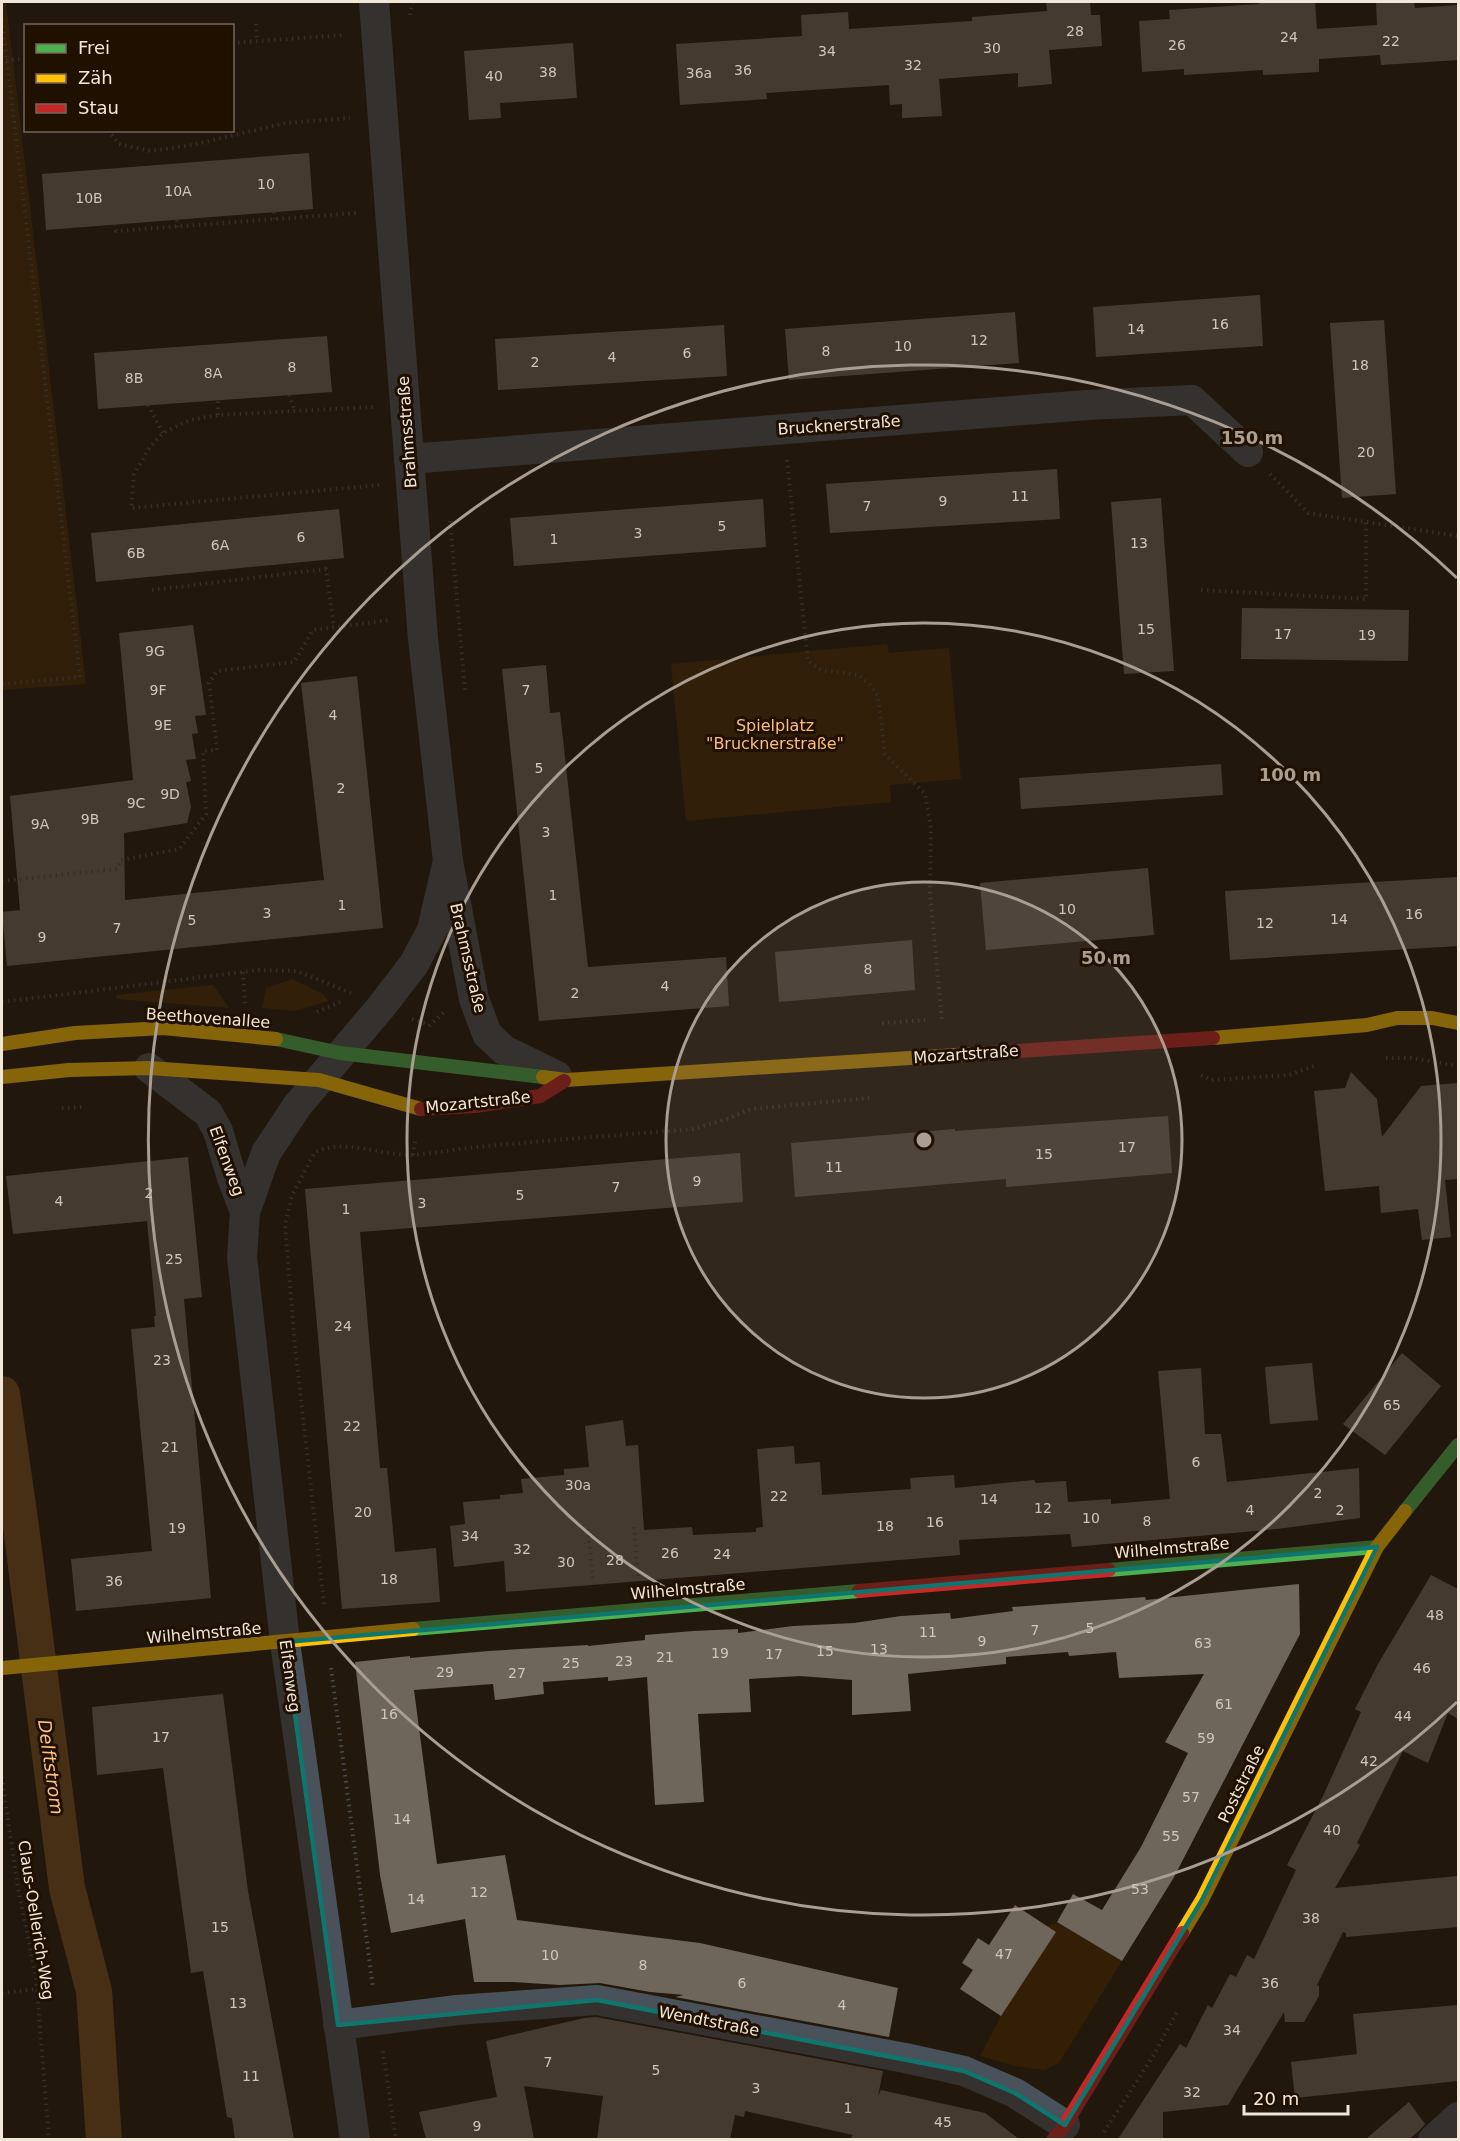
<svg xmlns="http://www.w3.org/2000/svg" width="1460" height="2141" font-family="'DejaVu Sans',sans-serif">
<rect width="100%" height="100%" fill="#22180c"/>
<polygon fill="#331f05" points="1015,1905 1048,1926 1057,1923 1061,1924 1122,1961 1059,2063 1044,2070 1015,2066 980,2056 1001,2016 960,1989 972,1970 962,1963 989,1945"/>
<g fill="#432905">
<polygon points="2,2 6,2 86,684 2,690"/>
<polygon points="887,644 889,653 949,648 961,779 890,785 891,802 686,821 671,664"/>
<polygon points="292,979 323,994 328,1001 295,1011 262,1008 266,988"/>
<polygon points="213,985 229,1008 117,999 116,995"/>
</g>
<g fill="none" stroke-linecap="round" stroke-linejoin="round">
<polyline stroke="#714d1e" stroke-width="36" points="2,1394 21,1527 67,1888 94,1991 104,2140"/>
</g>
<g fill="#6e655b">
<polygon points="1046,2 1090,2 1091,15 1100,15 1102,46 1049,50 1052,84 1018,87 1018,73 939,79 942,116 902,118 902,104 890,105 889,85 766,93 767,99 680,105 676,44 802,36 801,15 848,12 849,29 972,21 972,17 1047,11"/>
<polygon points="1259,2 1315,2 1317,29 1377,25 1376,2 1414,2 1415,8 1458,5 1458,60 1381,65 1380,55 1319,59 1319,72 1263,75 1263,70 1184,75 1184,69 1142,72 1139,21 1170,19 1169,10 1259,4"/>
<polygon points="573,43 577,98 500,103 501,118 469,120 464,51"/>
<polygon points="309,153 313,209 46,230 42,174"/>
<polygon points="1260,295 1263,346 1096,357 1093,307"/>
<polygon points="1015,312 1019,363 789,380 785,329"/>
<polygon points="1384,320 1396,494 1342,498 1330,323"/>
<polygon points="724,325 727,376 498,390 495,339"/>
<polygon points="327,336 332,392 98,409 94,353"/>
<polygon points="1057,469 1060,519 830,533 826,484"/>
<polygon points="1161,498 1174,671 1124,674 1111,502"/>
<polygon points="763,499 766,547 514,566 510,518"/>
<polygon points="339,509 344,558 96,582 91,533"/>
<polygon points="1242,608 1409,610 1408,661 1241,659"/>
<polygon points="193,625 206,715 195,716 198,733 192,734 196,759 186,760 191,781 186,782 191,807 187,823 124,833 125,900 324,880 301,683 357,676 383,928 7,966 2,912 20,910 10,796 133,780 119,633"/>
<polygon points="546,665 550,713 560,712 588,967 726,957 729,1006 539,1021 502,669"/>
<polygon points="1221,764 1223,795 1021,809 1019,778"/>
<polygon points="1148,868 1154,935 986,950 980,883"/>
<polygon points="1458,877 1458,946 1230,960 1225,891"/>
<polygon points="912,940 915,990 779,1002 775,952"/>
<polygon points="1351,1072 1377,1099 1382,1137 1421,1086 1458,1083 1458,1179 1445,1180 1451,1237 1422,1240 1418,1209 1381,1213 1379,1186 1325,1191 1314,1091 1345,1088"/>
<polygon points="1168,1116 1172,1173 1006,1187 1006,1179 795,1197 791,1143 955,1129 955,1131"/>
<polygon points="740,1153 743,1202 360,1232 380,1468 387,1468 395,1552 436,1548 440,1602 342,1609 305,1189"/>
<polygon points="188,1157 202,1297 184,1299 211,1598 76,1611 71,1559 152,1551 131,1329 155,1327 154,1316 156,1316 147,1221 13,1234 6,1176"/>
<polygon points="1402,1353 1441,1386 1385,1455 1343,1424"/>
<polygon points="1312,1363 1318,1420 1270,1424 1265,1367"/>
<polygon points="1201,1368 1205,1434 1221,1434 1227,1482 1359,1468 1360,1518 1277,1529 1072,1547 1070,1534 959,1540 960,1555 506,1592 504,1561 454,1567 450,1526 465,1524 463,1502 500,1499 500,1495 523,1493 521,1479 564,1475 564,1469 589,1467 585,1426 623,1420 626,1446 638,1445 644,1530 692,1527 693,1535 756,1532 756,1528 763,1527 757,1449 794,1446 795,1464 820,1462 822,1495 911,1489 910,1478 954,1475 955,1488 1034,1480 1036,1483 1066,1481 1068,1502 1111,1499 1111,1504 1170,1499 1158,1371"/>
<polygon points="1431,1575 1458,1589 1458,1719 1448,1713 1428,1763 1403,1751 1357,1843 1360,1845 1335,1888 1458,1876 1458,1927 1346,1937 1346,1933 1343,1932 1317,1985 1319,1986 1319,1996 1304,2022 1285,2022 1284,2012 1228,2105 1163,2112 1163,2139 1118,2139 1180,2044 1186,2048 1208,2005 1212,2008 1230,1974 1236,1977 1247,1955 1254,1959 1296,1870 1287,1865 1323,1796 1361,1712 1355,1709 1378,1664"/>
<polygon points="1299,1584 1300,1634 1173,1879 1122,1961 1057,1922 1073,1894 1102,1910 1141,1847 1188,1753 1165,1742 1204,1674 1119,1678 1116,1652 1069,1656 1068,1652 1006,1657 1006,1664 908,1674 911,1711 852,1715 852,1680 800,1676 749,1679 751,1712 698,1714 704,1802 655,1805 647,1677 608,1681 608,1677 543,1682 544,1694 495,1700 493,1684 414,1690 437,1864 505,1855 517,1920 700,1943 898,1988 889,2037 675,1997 684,1995 650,1992 600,1983 560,1985 513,1982 474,1982 465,1919 391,1933 380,1875 355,1662 410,1656 410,1658 488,1651 588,1645 588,1646 645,1640 645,1635 693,1631 738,1629 738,1633 793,1626 854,1623 901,1616 950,1613 951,1619 1013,1611 1012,1607 1145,1597 1146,1600"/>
<polygon points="223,1694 248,1891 294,2139 235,2139 232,2118 227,2117 203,1971 191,1973 163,1768 97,1775 92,1707"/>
<polygon points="1015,1905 1056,1932 1001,2016 960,1989 973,1970 962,1963 978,1938 989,1945"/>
<polygon points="1458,2005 1458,2081 1295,2098 1291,2062 1357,2054 1353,2014"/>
<polygon points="596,2017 883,2071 878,2096 881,2090 985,2113 1019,2139 850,2139 853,2135 745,2111 744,2117 735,2115 730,2139 597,2139 603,2096 524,2086 534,2139 426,2139 419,2112 497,2097 486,2041 584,2018"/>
<polygon points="1409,2102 1425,2124 1419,2131 1409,2139 1366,2139"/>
</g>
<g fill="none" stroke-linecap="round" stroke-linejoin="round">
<g stroke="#494c4e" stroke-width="4" stroke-dasharray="1.5 4.5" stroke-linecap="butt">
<polyline points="410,15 412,2"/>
<polyline points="2,20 80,677 2,684"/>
<polyline points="256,24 257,41"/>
<polyline points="232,43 344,35"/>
<polyline points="6,60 26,59"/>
<polyline points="108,130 119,144 151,151 192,145 286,123 350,118"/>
<polyline points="274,212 275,219"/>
<polyline points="177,220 178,227"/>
<polyline points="115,224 116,231 357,213"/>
<polyline points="289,395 295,411"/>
<polyline points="148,405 163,433"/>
<polyline points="373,407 218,415 190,420 163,433 150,447 134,474 131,508 379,485"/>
<polyline points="218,415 218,400"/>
<polyline points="787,460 808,661 821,670 859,675 870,685 878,696 885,754 925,794 931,829 930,893 942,1021"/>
<polyline points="1270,474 1308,513 1458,536"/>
<polyline points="450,521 465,690"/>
<polyline points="152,590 326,569 334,627"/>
<polyline points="1201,590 1366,599 1366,522"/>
<polyline points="2,881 117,869 121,860 179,849 206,814 203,751 217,750 209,683 217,671 294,662 313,630 390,620"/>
<polyline points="243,972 245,1003"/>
<polyline points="2,1002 259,970 297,971 351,993"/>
<polyline points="317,1012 340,1002"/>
<polyline points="412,1019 429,1025"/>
<polyline points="882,1023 925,1020"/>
<polyline points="429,1026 445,1011"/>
<polyline points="1386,1058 1411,1058 1458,1066"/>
<polyline points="1201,1075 1211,1080 1289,1075 1314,1066"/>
<polyline points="62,1108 84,1107"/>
<polyline points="413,1155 415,1141"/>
<polyline points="634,1527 638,1576"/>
<polyline points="588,1529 593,1580"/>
<path d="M324,1604L295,1346L285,1225L292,1195L315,1152C347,1138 381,1156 414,1155C436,1153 457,1149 478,1147C550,1140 622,1135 693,1129L727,1119L751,1109L869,1098"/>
<polyline points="331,1668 373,1988"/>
<polyline points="2,1777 17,1883 36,1978 49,2140"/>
<polyline points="2,1993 37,1989"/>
<polyline points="383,2051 396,2140"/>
<polyline points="1104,2132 1155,2053 1178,2010"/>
</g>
<g stroke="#49515a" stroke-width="30">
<polyline points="374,2 423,639 448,861 474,999 487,1034 504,1050 557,1076"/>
<polyline points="409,459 1087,405 1192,400 1248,452"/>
<polyline points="149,1068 208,1113 218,1131 232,1178 245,1212"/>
<polyline points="338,2025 457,2010 597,2000 905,2058 964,2071 1015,2093 1065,2125"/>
<polyline points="355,2140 285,1642 242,1257 245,1212 266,1153 297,1106 381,1007 414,964 432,930 448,861"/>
<polyline points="1433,2140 1458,2117"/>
</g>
<g stroke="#4caf50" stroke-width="14">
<polyline points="276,1039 340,1053 543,1077"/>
<polyline points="1405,1511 1458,1445"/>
<polyline points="1109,1570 1377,1547"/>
<polyline points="413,1629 859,1591"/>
</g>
<g stroke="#ffc107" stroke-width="14">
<polyline points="1213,1038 1367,1025 1397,1018 1432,1018 1458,1023"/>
<polyline points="2,1044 75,1033 163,1028 276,1039"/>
<polyline points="2,1077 69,1070 149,1068 319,1080 421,1109"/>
<polyline points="543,1077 566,1080 988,1053"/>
<polyline points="2,1668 413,1629"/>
<polyline points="1182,1933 1202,1900 1377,1547 1405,1511"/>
</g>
<g stroke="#c62828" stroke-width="14">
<polyline points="988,1053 1213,1038"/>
<polyline points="421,1109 475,1106 540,1096 564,1081"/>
<polyline points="859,1591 1109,1570"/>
<polyline points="1053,2140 1065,2125 1182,1933"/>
</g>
</g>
<path d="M0 0H1460V2141H0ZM1377,1547L1202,1900L1065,2125L1015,2093L964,2071L597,2000L338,2025L285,1642Z" fill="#22180c" fill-opacity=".55" fill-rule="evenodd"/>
<path fill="none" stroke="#0f766e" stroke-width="4.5" stroke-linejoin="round" d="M1377,1547L1202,1900L1065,2125L1015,2093L964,2071L597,2000L338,2025L285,1642Z"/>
<circle cx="924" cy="1140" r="258" fill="#a99e91" fill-opacity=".12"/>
<g fill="none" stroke="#a99e91" stroke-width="3">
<circle cx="924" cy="1140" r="258"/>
<circle cx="924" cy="1140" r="517"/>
<path d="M1457 1702A775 775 0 1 1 1457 578"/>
</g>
<g text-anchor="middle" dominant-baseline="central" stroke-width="6" stroke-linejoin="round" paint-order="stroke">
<g font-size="14" fill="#d1c6ba">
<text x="1075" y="31">28</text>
<text x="1289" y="37">24</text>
<text x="1391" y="41">22</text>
<text x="1177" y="45">26</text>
<text x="992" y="48">30</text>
<text x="827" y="51">34</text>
<text x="913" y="65">32</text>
<text x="743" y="70">36</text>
<text x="548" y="72">38</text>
<text x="699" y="73">36a</text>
<text x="494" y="76">40</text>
<text x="266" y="184">10</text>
<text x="178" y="191">10A</text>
<text x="89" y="198">10B</text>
<text x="1220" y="324">16</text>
<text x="1136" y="329">14</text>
<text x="979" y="340">12</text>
<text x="903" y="346">10</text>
<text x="826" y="351">8</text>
<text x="687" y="353">6</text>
<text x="612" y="357">4</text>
<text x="535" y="362">2</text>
<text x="1360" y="365">18</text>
<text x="292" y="367">8</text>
<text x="213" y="373">8A</text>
<text x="134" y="378">8B</text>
<text x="1366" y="452">20</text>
<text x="1020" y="496">11</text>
<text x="943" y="501">9</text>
<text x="867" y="506">7</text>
<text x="722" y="526">5</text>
<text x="638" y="533">3</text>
<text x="301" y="537">6</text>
<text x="554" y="539">1</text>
<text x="1139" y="543">13</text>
<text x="220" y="545">6A</text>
<text x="136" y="553">6B</text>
<text x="1146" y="629">15</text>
<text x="1283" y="634">17</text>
<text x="1367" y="635">19</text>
<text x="155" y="651">9G</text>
<text x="158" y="690">9F</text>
<text x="526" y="690">7</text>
<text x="333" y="715">4</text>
<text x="163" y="725">9E</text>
<text x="539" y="768">5</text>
<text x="341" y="788">2</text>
<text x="170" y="794">9D</text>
<text x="136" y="803">9C</text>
<text x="90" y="819">9B</text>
<text x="40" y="824">9A</text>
<text x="546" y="832">3</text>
<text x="553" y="895">1</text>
<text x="342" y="905">1</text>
<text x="1067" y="909">10</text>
<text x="267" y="913">3</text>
<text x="1414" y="914">16</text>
<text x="1339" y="919">14</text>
<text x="192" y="920">5</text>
<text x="1265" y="923">12</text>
<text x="117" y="928">7</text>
<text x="42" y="937">9</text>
<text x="868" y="969">8</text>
<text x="665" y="986">4</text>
<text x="575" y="993">2</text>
<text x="1127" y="1147">17</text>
<text x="1044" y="1154">15</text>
<text x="834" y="1167">11</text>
<text x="697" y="1181">9</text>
<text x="616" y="1187">7</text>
<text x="149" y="1193">2</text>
<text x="520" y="1195">5</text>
<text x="59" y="1201">4</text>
<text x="422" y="1203">3</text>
<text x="346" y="1209">1</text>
<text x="174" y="1259">25</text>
<text x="343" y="1326">24</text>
<text x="162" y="1360">23</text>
<text x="1392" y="1405">65</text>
<text x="352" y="1426">22</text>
<text x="170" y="1447">21</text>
<text x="1196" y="1462">6</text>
<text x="578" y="1485">30a</text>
<text x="1318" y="1493">2</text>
<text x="779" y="1496">22</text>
<text x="989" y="1499">14</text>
<text x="1043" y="1508">12</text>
<text x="1250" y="1510">4</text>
<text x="1340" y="1510">2</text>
<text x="363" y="1512">20</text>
<text x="1091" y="1518">10</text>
<text x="1147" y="1521">8</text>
<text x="935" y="1522">16</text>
<text x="885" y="1526">18</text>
<text x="177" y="1528">19</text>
<text x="470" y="1536">34</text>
<text x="522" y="1549">32</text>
<text x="670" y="1553">26</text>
<text x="722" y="1554">24</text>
<text x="615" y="1560">28</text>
<text x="566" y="1562">30</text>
<text x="389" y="1579">18</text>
<text x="114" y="1581">36</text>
<text x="1435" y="1615">48</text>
<text x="1090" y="1628">5</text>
<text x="1035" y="1630">7</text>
<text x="928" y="1632">11</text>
<text x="982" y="1641">9</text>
<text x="1203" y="1643">63</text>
<text x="879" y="1649">13</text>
<text x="825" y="1651">15</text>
<text x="720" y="1653">19</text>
<text x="774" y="1654">17</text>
<text x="665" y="1657">21</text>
<text x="624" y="1661">23</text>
<text x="571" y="1663">25</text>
<text x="1422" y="1668">46</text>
<text x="445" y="1672">29</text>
<text x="517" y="1673">27</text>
<text x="1224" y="1704">61</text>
<text x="389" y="1714">16</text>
<text x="1403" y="1716">44</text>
<text x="161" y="1737">17</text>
<text x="1206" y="1738">59</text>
<text x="1369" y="1761">42</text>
<text x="1191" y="1797">57</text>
<text x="402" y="1819">14</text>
<text x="1332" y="1830">40</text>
<text x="1171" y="1836">55</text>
<text x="1140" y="1889">53</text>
<text x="479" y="1892">12</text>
<text x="416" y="1899">14</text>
<text x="1311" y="1918">38</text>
<text x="220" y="1927">15</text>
<text x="1004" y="1954">47</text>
<text x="550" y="1955">10</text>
<text x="643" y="1965">8</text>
<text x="742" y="1983">6</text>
<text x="1270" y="1983">36</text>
<text x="238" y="2003">13</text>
<text x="842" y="2005">4</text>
<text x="1232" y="2030">34</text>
<text x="548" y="2062">7</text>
<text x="656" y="2070">5</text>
<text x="251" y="2076">11</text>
<text x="756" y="2088">3</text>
<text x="1192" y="2092">32</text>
<text x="848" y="2108">1</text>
<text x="943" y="2122">45</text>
<text x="477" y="2126">9</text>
</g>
<g font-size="16" fill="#f2e6d9" stroke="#201000">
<text transform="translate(839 425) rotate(-4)">Brucknerstraße</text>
<text transform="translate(407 432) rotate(-94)">Brahmsstraße</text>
<text transform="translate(468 958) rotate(77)">Brahmsstraße</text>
<text transform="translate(208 1018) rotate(4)">Beethovenallee</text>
<text transform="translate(966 1054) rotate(-4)">Mozartstraße</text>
<text transform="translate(478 1102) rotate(-6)">Mozartstraße</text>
<text transform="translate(227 1161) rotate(70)">Elfenweg</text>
<text transform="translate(1172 1548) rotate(-5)">Wilhelmstraße</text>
<text transform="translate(688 1589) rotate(-5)">Wilhelmstraße</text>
<text transform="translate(204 1633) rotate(-5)">Wilhelmstraße</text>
<text transform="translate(290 1676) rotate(82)">Elfenweg</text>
<text transform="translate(1241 1784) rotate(-64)">Poststraße</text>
<text transform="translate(36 1920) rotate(81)">Claus-Oellerich-Weg</text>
<text transform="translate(709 2021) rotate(11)">Wendtstraße</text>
</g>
<g font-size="16" fill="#fabf7c" stroke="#201000">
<text x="775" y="725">Spielplatz<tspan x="775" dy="18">"Brucknerstraße"</tspan></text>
</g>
<g font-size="18" font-style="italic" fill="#fdc380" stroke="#201000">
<text transform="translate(51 1767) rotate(82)">Delftstrom</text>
</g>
</g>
<circle cx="924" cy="1140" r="9" fill="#a99e91" stroke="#201000" stroke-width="3"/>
<g font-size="18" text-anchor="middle" font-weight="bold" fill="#a99e91" stroke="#201000" stroke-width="6" stroke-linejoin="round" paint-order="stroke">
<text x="1252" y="444">150 m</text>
<text x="1290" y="781">100 m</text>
<text x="1106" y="964">50 m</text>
</g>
<rect width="1460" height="2141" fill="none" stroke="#f2e6d9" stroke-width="6"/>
<rect x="24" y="24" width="210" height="108" fill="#201000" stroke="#746657" stroke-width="1.5"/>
<rect x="36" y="44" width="30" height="9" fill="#4caf50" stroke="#746657" stroke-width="1.5"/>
<text x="78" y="54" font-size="18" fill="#f2e6d9">Frei</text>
<rect x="36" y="74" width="30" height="9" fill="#ffc107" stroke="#746657" stroke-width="1.5"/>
<text x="78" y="84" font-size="18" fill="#f2e6d9">Zäh</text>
<rect x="36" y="104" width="30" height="9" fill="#c62828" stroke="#746657" stroke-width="1.5"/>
<text x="78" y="114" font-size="18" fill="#f2e6d9">Stau</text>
<path d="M1244 2105v9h104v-9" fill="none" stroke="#f2e6d9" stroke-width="3"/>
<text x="1253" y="2105" font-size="18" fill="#f2e6d9" stroke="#201000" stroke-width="4.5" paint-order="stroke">20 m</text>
</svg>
